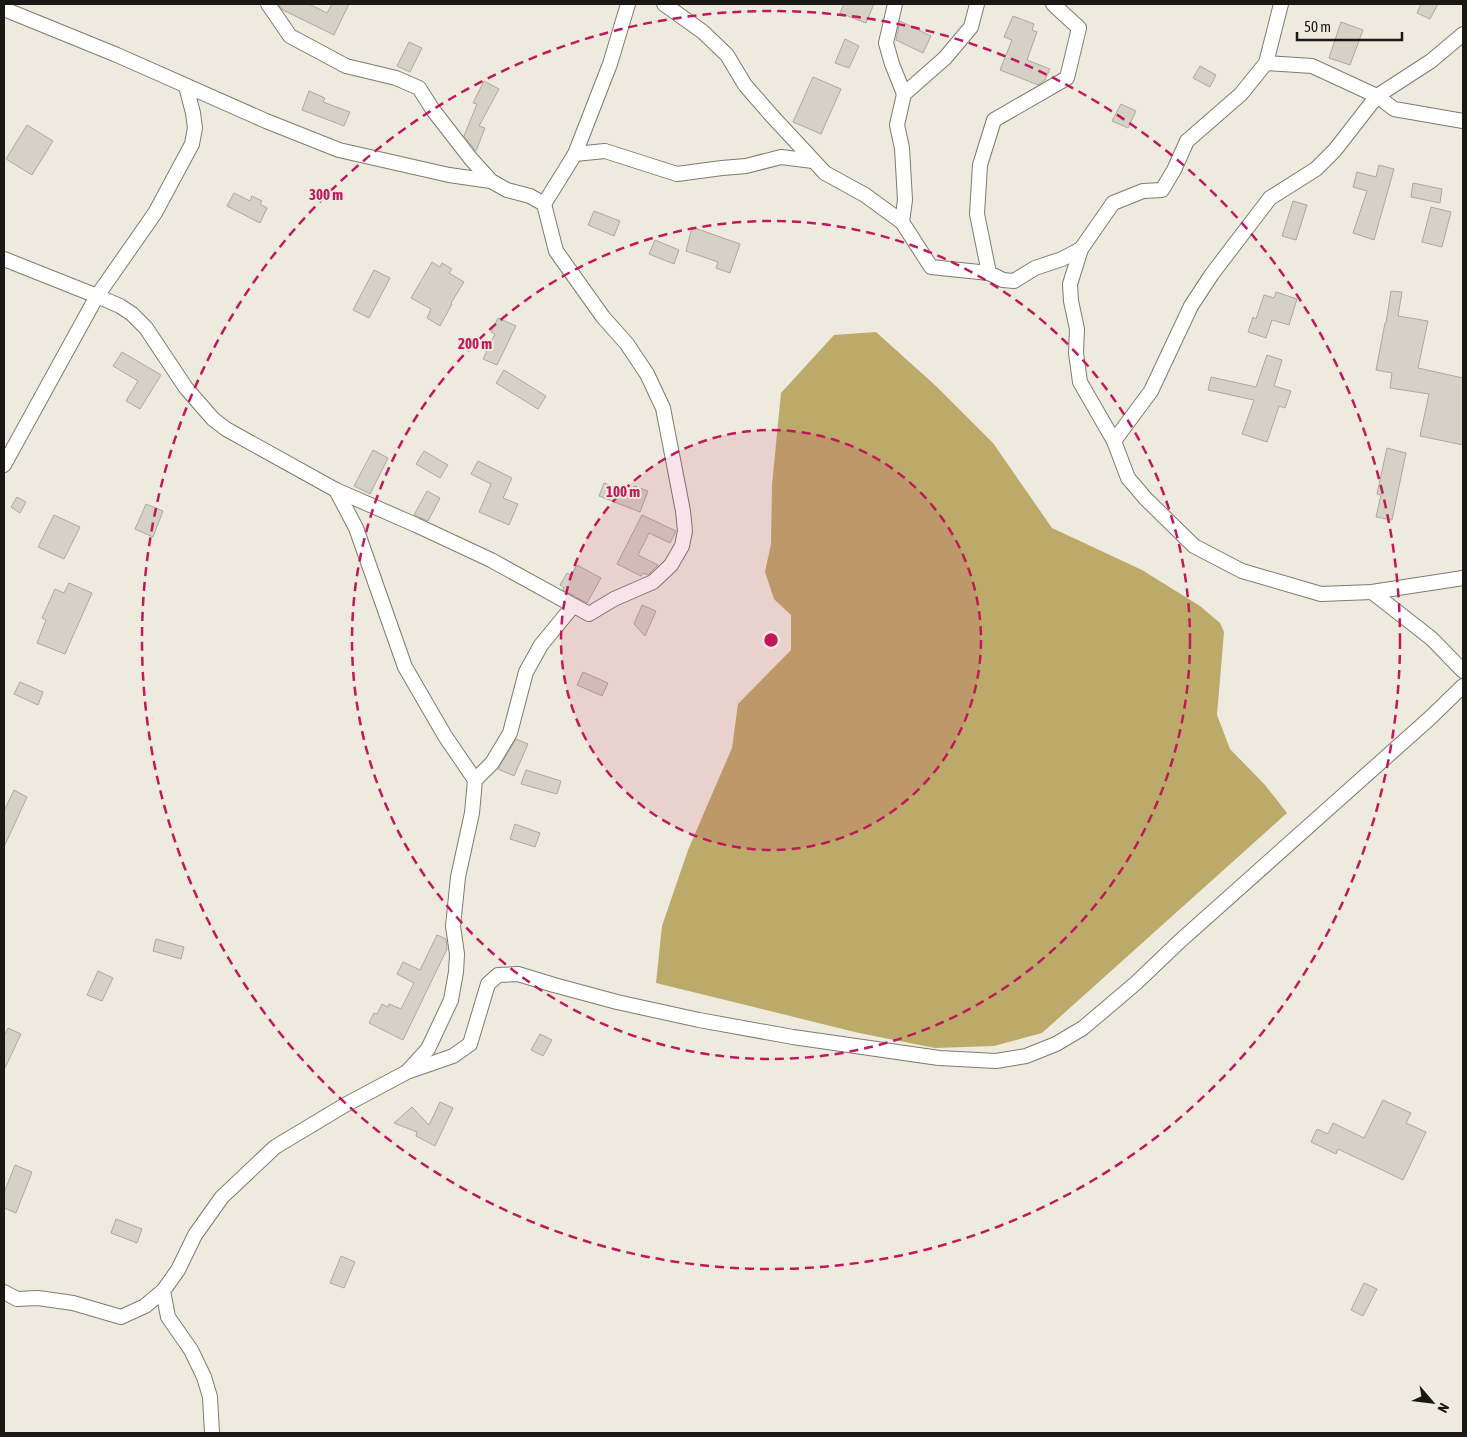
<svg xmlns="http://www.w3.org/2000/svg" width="1467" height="1437" font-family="'Asap Condensed',sans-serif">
<rect width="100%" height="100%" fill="#eeebde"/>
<polygon fill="#bcaa6a" points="876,332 936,386 993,443 1052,528 1142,570 1200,606 1220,623 1224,632 1217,715 1230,749 1265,785 1287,813 1042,1033 994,1046 935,1048 859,1033 656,983 662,926 688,850 732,748 738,704 791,650 791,615 774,599 765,572 771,544 772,485 781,393 834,335"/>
<g fill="#d5d1c5" stroke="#aca99d">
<polygon points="278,4 309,4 327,13 332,4 349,4 334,35 283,10"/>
<polygon points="844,4 874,4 866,23 840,13"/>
<polygon points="1421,4 1438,4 1430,19 1417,13"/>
<polygon points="1013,16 1034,24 1032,30 1037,32 1027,60 1050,69 1045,80 1038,85 1000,70 1012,40 1004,37"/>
<polygon points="900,21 931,36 923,53 896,40"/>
<polygon points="1341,22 1363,30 1350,65 1329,58"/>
<polygon points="845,39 859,46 849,68 835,63"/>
<polygon points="409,42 422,48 410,72 397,66"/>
<polygon points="1200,66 1216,75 1210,87 1193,78"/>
<polygon points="813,77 841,89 821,134 793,122"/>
<polygon points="484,81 499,89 479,126 485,128 476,151 464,136 477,104 473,103"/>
<polygon points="309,91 325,98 323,102 350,112 344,126 302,110"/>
<polygon points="1121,104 1136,111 1128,128 1112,121"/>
<polygon points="27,125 53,141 32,175 6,159"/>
<polygon points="1379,165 1394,169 1374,240 1353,233 1367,191 1353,187 1357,172 1376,177"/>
<polygon points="1413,183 1442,189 1440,203 1411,197"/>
<polygon points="234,193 250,201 252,196 262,201 260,204 267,208 260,223 227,206"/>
<polygon points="1293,201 1307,205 1296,240 1282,236"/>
<polygon points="1431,207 1451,212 1442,247 1422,242"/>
<polygon points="594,211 620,221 614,236 588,225"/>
<polygon points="692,227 740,244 730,273 716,268 718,262 686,251"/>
<polygon points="655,240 679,250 674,264 649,254"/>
<polygon points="432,262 440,267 442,263 452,269 449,273 464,282 451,303 452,304 440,326 427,318 431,309 411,298"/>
<polygon points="374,270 390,278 369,318 353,310"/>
<polygon points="1391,291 1402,292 1398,316 1428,321 1418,368 1463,378 1463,445 1420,436 1429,394 1390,388 1392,373 1376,370 1385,323 1386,323"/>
<polygon points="1276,292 1297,299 1289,325 1272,320 1266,338 1248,332 1253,317 1256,319 1264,295 1274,298"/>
<polygon points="498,318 516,326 497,365 483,359 495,334 491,332"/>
<polygon points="122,352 161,375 140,409 126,401 138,381 113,366"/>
<polygon points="1267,355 1282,360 1274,386 1291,391 1285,408 1279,406 1267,442 1242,434 1254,400 1208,390 1211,377 1256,387"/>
<polygon points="504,370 546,396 538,409 496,383"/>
<polygon points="1387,448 1406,453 1392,520 1376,517 1381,495 1377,494"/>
<polygon points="373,450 388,458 370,494 354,486"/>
<polygon points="424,451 448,465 440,478 416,464"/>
<polygon points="478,461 512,478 503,498 518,504 509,525 479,512 491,484 471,474"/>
<polygon points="604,483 631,493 634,486 648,491 640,512 599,496"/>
<polygon points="427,491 440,498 428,521 414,515"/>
<polygon points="17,497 26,502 20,513 11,507"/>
<polygon points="146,504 163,511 153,537 135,529"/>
<polygon points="54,515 80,527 64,559 38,547"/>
<polygon points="642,515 676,531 670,543 649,533 638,555 658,565 648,575 643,573 641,576 617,564"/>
<polygon points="577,565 601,578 587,603 563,590 564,588 560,585 567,573 571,575"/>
<polygon points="69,583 92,593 65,654 37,643 46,620 42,618 55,589 64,593"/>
<polygon points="642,605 656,611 645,636 634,624"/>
<polygon points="583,672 608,683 602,696 577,685"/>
<polygon points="20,682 43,692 38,705 14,694"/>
<polygon points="516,739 528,744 514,776 498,769"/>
<polygon points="526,770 561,781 557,794 521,784"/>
<polygon points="14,790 27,797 4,847 4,811"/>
<polygon points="515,824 540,833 535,847 510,839"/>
<polygon points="437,935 446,939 447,949 403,1040 369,1023 374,1013 377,1014 382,1004 388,1007 389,1004 401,1009 414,983 397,974 403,962 420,970"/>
<polygon points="156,939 184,947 181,959 153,951"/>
<polygon points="98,971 113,978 102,1001 87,995"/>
<polygon points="8,1028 21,1034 4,1070 4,1036"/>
<polygon points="540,1034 552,1040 543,1056 531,1050"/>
<polygon points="1383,1100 1411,1113 1406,1123 1426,1132 1403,1180 1338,1149 1336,1154 1311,1142 1317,1129 1328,1134 1333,1123 1364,1138"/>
<polygon points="440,1102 453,1108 435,1146 416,1136 417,1132 394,1123 412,1107 429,1125"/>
<polygon points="15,1165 32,1172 16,1213 4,1208 4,1193"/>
<polygon points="116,1219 142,1229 137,1243 111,1233"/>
<polygon points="341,1256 355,1262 344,1288 330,1283"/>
<polygon points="1364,1283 1377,1289 1363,1316 1351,1310"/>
</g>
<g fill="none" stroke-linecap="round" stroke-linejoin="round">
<g stroke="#7e7b6f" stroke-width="16">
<g id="street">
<polyline points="268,4 290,36 346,66 396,78 419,88 433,110 471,159 491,181 507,190 530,196 544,204 556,251 603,317 627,344 647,374 663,408 683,511 685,531 682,546 671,565 653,582 614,599 589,614 491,560 416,525 336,490"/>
<polyline points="664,4 703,32 727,55 745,85 772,116 825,173 865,195 902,222"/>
<polyline points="895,4 886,43 892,64 904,94 897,125 902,148 905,200 902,222 931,267 989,273"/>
<polyline points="1053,4 1079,28 1067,78 994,120 980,165 977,214 989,273 1003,280 1014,281 1035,268 1062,259 1081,249 1113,203 1143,191 1162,190 1174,170 1187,141 1241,94 1266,63 1281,4"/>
<polyline points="4,9 117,55 266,121 339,150 449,175 491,181"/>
<polyline points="1266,63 1312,66 1377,96 1394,109 1463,121"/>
<polyline points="904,94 945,58 971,27 977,4"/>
<polyline points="575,154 605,151 677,174 722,168 746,166 781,157 813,161"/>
<polyline points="544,204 575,154 610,64 628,4"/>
<polyline points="1081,249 1070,284 1071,301 1077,329 1076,353 1080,382 1114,441 1128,478 1146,499 1194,546 1242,571 1321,594 1372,592 1463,578"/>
<polyline points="4,259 97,296 120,306 132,314 146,328 186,388 213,419 226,429 336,490 356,528 405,667 445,736 475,780 472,813 458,877 453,926 457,954 456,972 451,1000 428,1049 408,1071"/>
<polyline points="1114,441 1151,391 1191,306 1212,274 1270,198 1316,169 1335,150 1377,96 1431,61 1463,34"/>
<polyline points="4,465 97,296 155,213 192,144 195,128 193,113 186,86"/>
<polyline points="1372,592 1432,639 1463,671"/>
<polyline points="475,780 492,763 510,733 526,672 541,645 573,606"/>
<polyline points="163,1291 168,1317 191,1350 204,1377 210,1397 212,1433"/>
<polyline points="4,1292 17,1299 38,1298 73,1303 121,1317 145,1306 163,1291 178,1270 195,1235 222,1197 275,1147 345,1105 407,1072 453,1056 470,1044 488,984 498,975 518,974 554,985 617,1002 699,1020 793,1037 939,1058 996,1061 1026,1056 1056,1044 1083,1028 1136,983 1180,941 1430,718 1463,686"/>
</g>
</g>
<use href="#street" stroke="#fff" stroke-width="14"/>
</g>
<circle cx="771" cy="640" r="210" fill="#c2185b" fill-opacity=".12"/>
<g fill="none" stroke="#c2185b" stroke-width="2.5" stroke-dasharray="9 6">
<circle cx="771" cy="640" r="210"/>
<circle cx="771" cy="640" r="419"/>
<circle cx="771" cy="640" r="629"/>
</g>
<circle cx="771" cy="640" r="8" fill="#c2185b" stroke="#eeebde" stroke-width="2.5"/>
<g font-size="15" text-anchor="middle" font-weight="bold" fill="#c2185b" stroke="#eeebde" stroke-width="4" stroke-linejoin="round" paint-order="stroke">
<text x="326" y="200">300 m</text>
<text x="475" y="349">200 m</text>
<text x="623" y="497">100 m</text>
</g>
<rect width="1467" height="1437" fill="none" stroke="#1a1814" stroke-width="10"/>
<g transform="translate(1432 1402) rotate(118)" stroke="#eeebde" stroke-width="4" paint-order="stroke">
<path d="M0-4L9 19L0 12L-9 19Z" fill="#1a1814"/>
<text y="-8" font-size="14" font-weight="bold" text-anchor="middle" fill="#1a1814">N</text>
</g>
<path d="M1297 32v8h105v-8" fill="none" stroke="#1a1814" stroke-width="2.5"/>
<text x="1304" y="32" font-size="15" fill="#1a1814" stroke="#eeebde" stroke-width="4" paint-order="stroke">50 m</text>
</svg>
